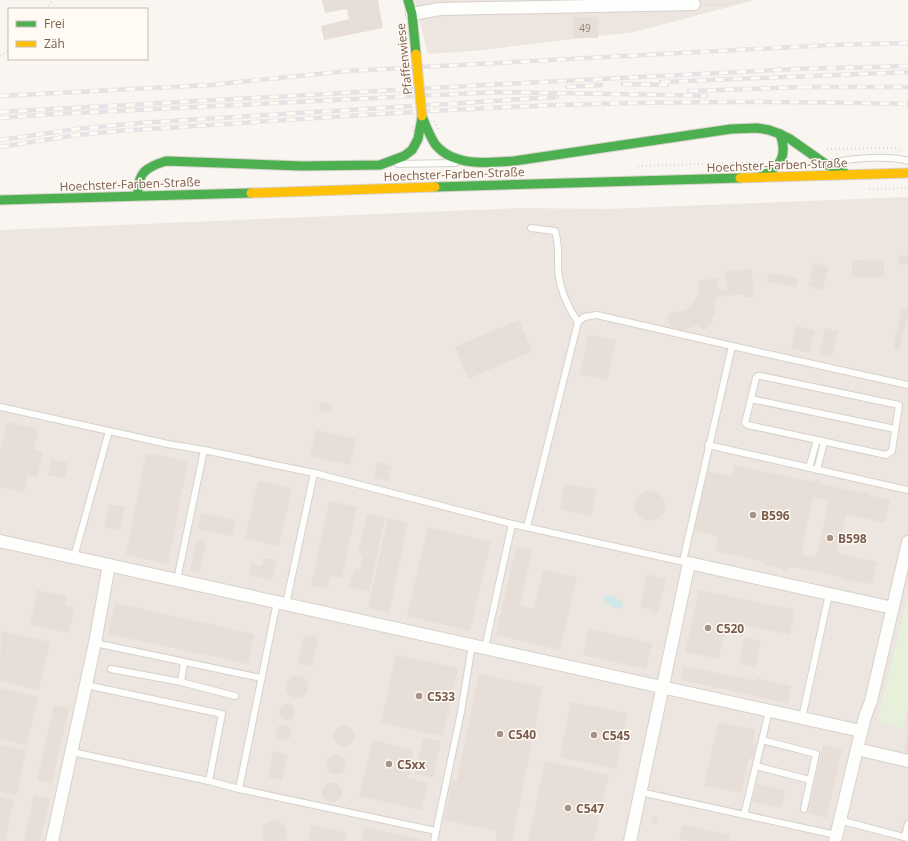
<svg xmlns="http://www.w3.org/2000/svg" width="908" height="841" font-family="'Open Sans',sans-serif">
<rect width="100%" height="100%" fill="#f9f5f0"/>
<g fill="#ede5e0">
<polygon points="414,0 755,0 634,32 473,51 428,54"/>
<polygon points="908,197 908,841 0,841 0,230 522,208 606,209"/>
</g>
<polygon fill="#e7f0db" points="908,594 908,705 903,729 877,722"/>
<path fill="#d0e8ea" d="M607,595C613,595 620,599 624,605L620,609L616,608L606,603L604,599Z"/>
<g fill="#e6ded7" fill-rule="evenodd">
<polygon points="322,0 378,0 383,28 324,40 321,26 349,19 347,9 325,13"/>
<rect x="573" y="17" width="25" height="21"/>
<polygon points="908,255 908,264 899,265 898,256"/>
<polygon points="852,260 884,261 884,277 852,277"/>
<polygon points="813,263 828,267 823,290 808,286"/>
<polygon points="751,269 754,297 744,298 744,294 717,297 713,308 716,310 711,323 703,331 698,325 678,332 677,328 668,325 668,314 685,310 694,302 698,294 698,281 717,278 718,289 727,290 725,272"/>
<polygon points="768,273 798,278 796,287 767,282"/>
<polygon points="901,309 908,311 899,351 893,349"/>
<polygon points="519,320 532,351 468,379 455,347"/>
<polygon points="796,326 815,330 809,353 791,348"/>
<polygon points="825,328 838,331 832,357 819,354"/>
<polygon points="588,335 616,340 607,380 580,374"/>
<polygon points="320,402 333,405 331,413 318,410"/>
<polygon points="7,422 38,429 34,449 43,452 37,477 28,474 24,493 0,487 0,452"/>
<polygon points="316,430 356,439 350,465 310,456"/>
<polygon points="146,453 188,461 168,564 126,555"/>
<polygon points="51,459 68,463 65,478 48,475"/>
<polygon points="377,462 392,466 389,481 373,478"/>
<path d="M734,465L814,482V480L821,481L820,484L864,493V491L870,493L869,495L890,500L885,523L846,514L837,553L877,562L872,584L842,579V577L795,567V568L789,567L788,572L782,571V569L764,565L765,562L715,551L718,536L694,530L707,471L732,477ZM813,497L829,500L816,558L801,554Z"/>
<polygon points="258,481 292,488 279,546 245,538"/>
<polygon points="565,484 596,490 591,516 560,509"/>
<circle cx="650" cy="506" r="15"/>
<polygon points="329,501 357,507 342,578 330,576 327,589 311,586"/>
<polygon points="109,504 125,507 120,531 104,527"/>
<polygon points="201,513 236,520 232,536 197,529"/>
<polygon points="367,514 385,518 369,592 349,587 354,568 360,569 363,555 358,554"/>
<polygon points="388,518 408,522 389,613 368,608"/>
<polygon points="428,527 491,542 470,631 407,616"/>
<polygon points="197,539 206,541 200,572 190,570"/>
<polygon points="516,547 532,550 520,606 534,609 543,570 577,577 560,650 496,635"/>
<polygon points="264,558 277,560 272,580 249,575 251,564 262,566"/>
<polygon points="647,574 666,579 658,613 653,612 653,610 640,607"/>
<polygon points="37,590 67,596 65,606 74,607 69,633 30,625"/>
<polygon points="699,590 795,610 790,635 727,621 719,659 685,652"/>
<polygon points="115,603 254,634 248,664 108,634"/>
<polygon points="589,629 652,643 646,669 583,655"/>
<polygon points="1,631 50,642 39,690 0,681"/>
<polygon points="304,635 318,637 312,666 298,663"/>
<polygon points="744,637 761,641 755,667 739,663"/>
<polygon points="396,655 458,668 443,736 381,723"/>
<polygon points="684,666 756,681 756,678 791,686 788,703 681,680"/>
<polygon points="479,674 543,687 512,841 496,841 497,831 444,820 452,780 457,781"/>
<circle cx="297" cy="687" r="11"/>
<polygon points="0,688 38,697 27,745 0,739"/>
<polygon points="571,702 628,713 616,769 560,757"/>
<circle cx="287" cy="712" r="8"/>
<polygon points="54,705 69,708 52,783 37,780"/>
<polygon points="718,722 755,730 752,743 756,745 753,759 749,758 741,793 704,786"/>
<circle cx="344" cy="736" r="11"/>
<circle cx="283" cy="733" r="8"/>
<polygon points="907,735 908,735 908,752 904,751"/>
<polygon points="423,738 441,741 433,778 415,774"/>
<polygon points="373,740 414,750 408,778 428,783 421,810 359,796"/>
<polygon points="0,745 26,750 17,795 0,792"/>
<polygon points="823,745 842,749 827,818 808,814"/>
<polygon points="273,751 288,755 282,780 268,777"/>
<circle cx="336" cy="765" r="10"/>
<polygon points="545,761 609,775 594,841 528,841"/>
<circle cx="332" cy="792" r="10"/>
<polygon points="757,784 785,790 781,808 753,802"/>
<polygon points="34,795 50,799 40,841 24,841"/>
<polygon points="0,797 14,800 5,841 0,841"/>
<polygon points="653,816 659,818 657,824 652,823"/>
<polygon points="275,820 280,822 286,828 287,836 284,841 265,841 262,836 263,827 267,823"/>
<polygon points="311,825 347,833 345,841 308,841"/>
<polygon points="682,825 729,835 729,839 733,841 689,841 679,839"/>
<polygon points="364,827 421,839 421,841 361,841"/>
</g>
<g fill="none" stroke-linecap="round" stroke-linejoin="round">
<g stroke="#d7d1cb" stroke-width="8">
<g id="lane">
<path d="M833,163C851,158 890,155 908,161"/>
<polyline points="398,164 455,163"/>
<path d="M531,228L555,231C559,243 558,252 558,264C558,285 567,306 578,322"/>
<polygon points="758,376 761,376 899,405 892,451 886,455 748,425 745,423 756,378"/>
<polyline points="751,399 895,429"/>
<polyline points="0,407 168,444 204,450 314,473 512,524 689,563"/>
<polyline points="708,445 908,490"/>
<polyline points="809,468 817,440"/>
<polyline points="817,470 824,442"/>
<polyline points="527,527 578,322 584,317 597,315 732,346"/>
<polyline points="74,557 109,431"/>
<polyline points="683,561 732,346 908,385"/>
<polyline points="177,580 204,450"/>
<polyline points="286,604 314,473"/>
<polyline points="95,643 261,678"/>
<polyline points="485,648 512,524"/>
<polyline points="184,662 181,682 235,696"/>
<polyline points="111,669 181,682"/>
<polyline points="86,685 222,714 209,781 239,789 277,602"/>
<polyline points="802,718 829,594"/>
<polyline points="762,740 816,754 804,809"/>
<polyline points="72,752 209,781"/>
<polyline points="756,766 810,780"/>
<polyline points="239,789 436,831"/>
<polyline points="640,792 836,835"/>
<polyline points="744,815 769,711"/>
<polyline points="839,820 908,838"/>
<polyline points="905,837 908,824"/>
<polyline points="434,841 461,712 472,645"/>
</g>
</g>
<g stroke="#d7d1cb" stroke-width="14">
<g id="street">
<polyline points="412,14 440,9 694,4"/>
<polyline points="0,541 861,731"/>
<polyline points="857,749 908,761"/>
<polyline points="52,841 95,643 109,565"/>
<polyline points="630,841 689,563 893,608"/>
<polyline points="835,841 857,749 865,717 871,701 908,542"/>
</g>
</g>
<g stroke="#d9d2cb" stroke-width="11">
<g id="fast">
<polyline points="408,0 412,14 416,54"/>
<path d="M422,116C426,126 429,135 435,144C453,167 488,163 514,161L731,129L757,128L769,130L780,134L790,139L827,165L845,173"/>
<path d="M760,177C781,167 788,156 780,134"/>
<polyline points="435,187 740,178"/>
<path d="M138,195C137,173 146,167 166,161L302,166L380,165L404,156L412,150L418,139L422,117"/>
<polyline points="0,200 251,193"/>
</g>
</g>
<g stroke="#d9d2cb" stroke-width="11">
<g id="slow">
<polyline points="740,178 908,173"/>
<polyline points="251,193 435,187"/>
</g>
</g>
<g stroke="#dcd5d0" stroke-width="2" stroke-dasharray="1 3" stroke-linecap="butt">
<polyline points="705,5 724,5 741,0"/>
<polyline points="46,9 53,0"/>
<polyline points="0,56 9,50"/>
<polyline points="827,149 894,148 903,151"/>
<polyline points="638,166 760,162"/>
<polyline points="869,189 908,188"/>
</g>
<use href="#lane" stroke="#fefefd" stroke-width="6"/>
<use href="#street" stroke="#fefefd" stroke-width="12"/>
<use href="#fast" stroke="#4caf50" stroke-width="9"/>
<use href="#slow" stroke="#ffc107" stroke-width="9"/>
<g stroke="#e6e3e7" stroke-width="4.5">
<g id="rail">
<polyline points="661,82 908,72"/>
<polyline points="623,84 667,85"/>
<polyline points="567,87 601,85"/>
<polyline points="803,87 908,87"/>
<polyline points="689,91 807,87"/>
<polyline points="0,96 210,85 347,71 830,45 908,43"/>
<polyline points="0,112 486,85 796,69 908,66"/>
<polyline points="0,118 55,114 497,92 671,95 706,96"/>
<polyline points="0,140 76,129 139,123 557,97"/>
<path d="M0,147L77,135L118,131C265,122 412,110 558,105C675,101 791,101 908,104"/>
</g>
</g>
<use href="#rail" stroke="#fffaf3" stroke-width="3" stroke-dasharray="9" stroke-linecap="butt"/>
<g stroke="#d9d2cb" stroke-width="11" stroke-linecap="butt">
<polyline id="slow-bridge" points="416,54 422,116"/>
</g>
<g stroke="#dcd5d0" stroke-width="2" stroke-dasharray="1 3" stroke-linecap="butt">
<polyline points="434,121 440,132"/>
<polyline points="413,126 413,133"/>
</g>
<use href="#slow-bridge" stroke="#ffc107" stroke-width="9"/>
</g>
<g fill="#a69286" stroke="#fffaf3" stroke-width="1.5">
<circle cx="753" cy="515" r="4"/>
<circle cx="830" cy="538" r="4"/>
<circle cx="708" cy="628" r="4"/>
<circle cx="419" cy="696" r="4"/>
<circle cx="500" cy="734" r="4"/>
<circle cx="594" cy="735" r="4"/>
<circle cx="389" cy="764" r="4"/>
<circle cx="568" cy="808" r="4"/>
</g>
<g text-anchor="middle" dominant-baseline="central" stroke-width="3" stroke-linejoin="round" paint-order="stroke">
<g font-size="10" fill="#977e72">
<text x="585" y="28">49</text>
</g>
<g font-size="12" fill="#7a5c4d" stroke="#fffaf3">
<text transform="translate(404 59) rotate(-96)">Pfaffenwiese</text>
<text transform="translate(777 165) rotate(-2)">Hoechster-Farben-Straße</text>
<text transform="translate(454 174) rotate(-2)">Hoechster-Farben-Straße</text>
<text transform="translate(130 184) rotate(-2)">Hoechster-Farben-Straße</text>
</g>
<g font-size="12" font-weight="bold" fill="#7a5c4d" stroke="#fffaf3" text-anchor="start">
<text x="761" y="515">B596</text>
<text x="838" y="538">B598</text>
<text x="716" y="628">C520</text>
<text x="427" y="696">C533</text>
<text x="508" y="734">C540</text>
<text x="602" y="735">C545</text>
<text x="397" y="764">C5xx</text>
<text x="576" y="808">C547</text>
</g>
</g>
<rect x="8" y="8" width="140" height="52" fill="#fffaf3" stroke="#cabbb1"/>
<rect x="16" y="21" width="20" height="6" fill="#4caf50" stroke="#cabbb1"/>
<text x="44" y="28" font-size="12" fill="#7a5c4d">Frei</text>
<rect x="16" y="41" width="20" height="6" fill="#ffc107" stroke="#cabbb1"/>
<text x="44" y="48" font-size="12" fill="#7a5c4d">Zäh</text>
</svg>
